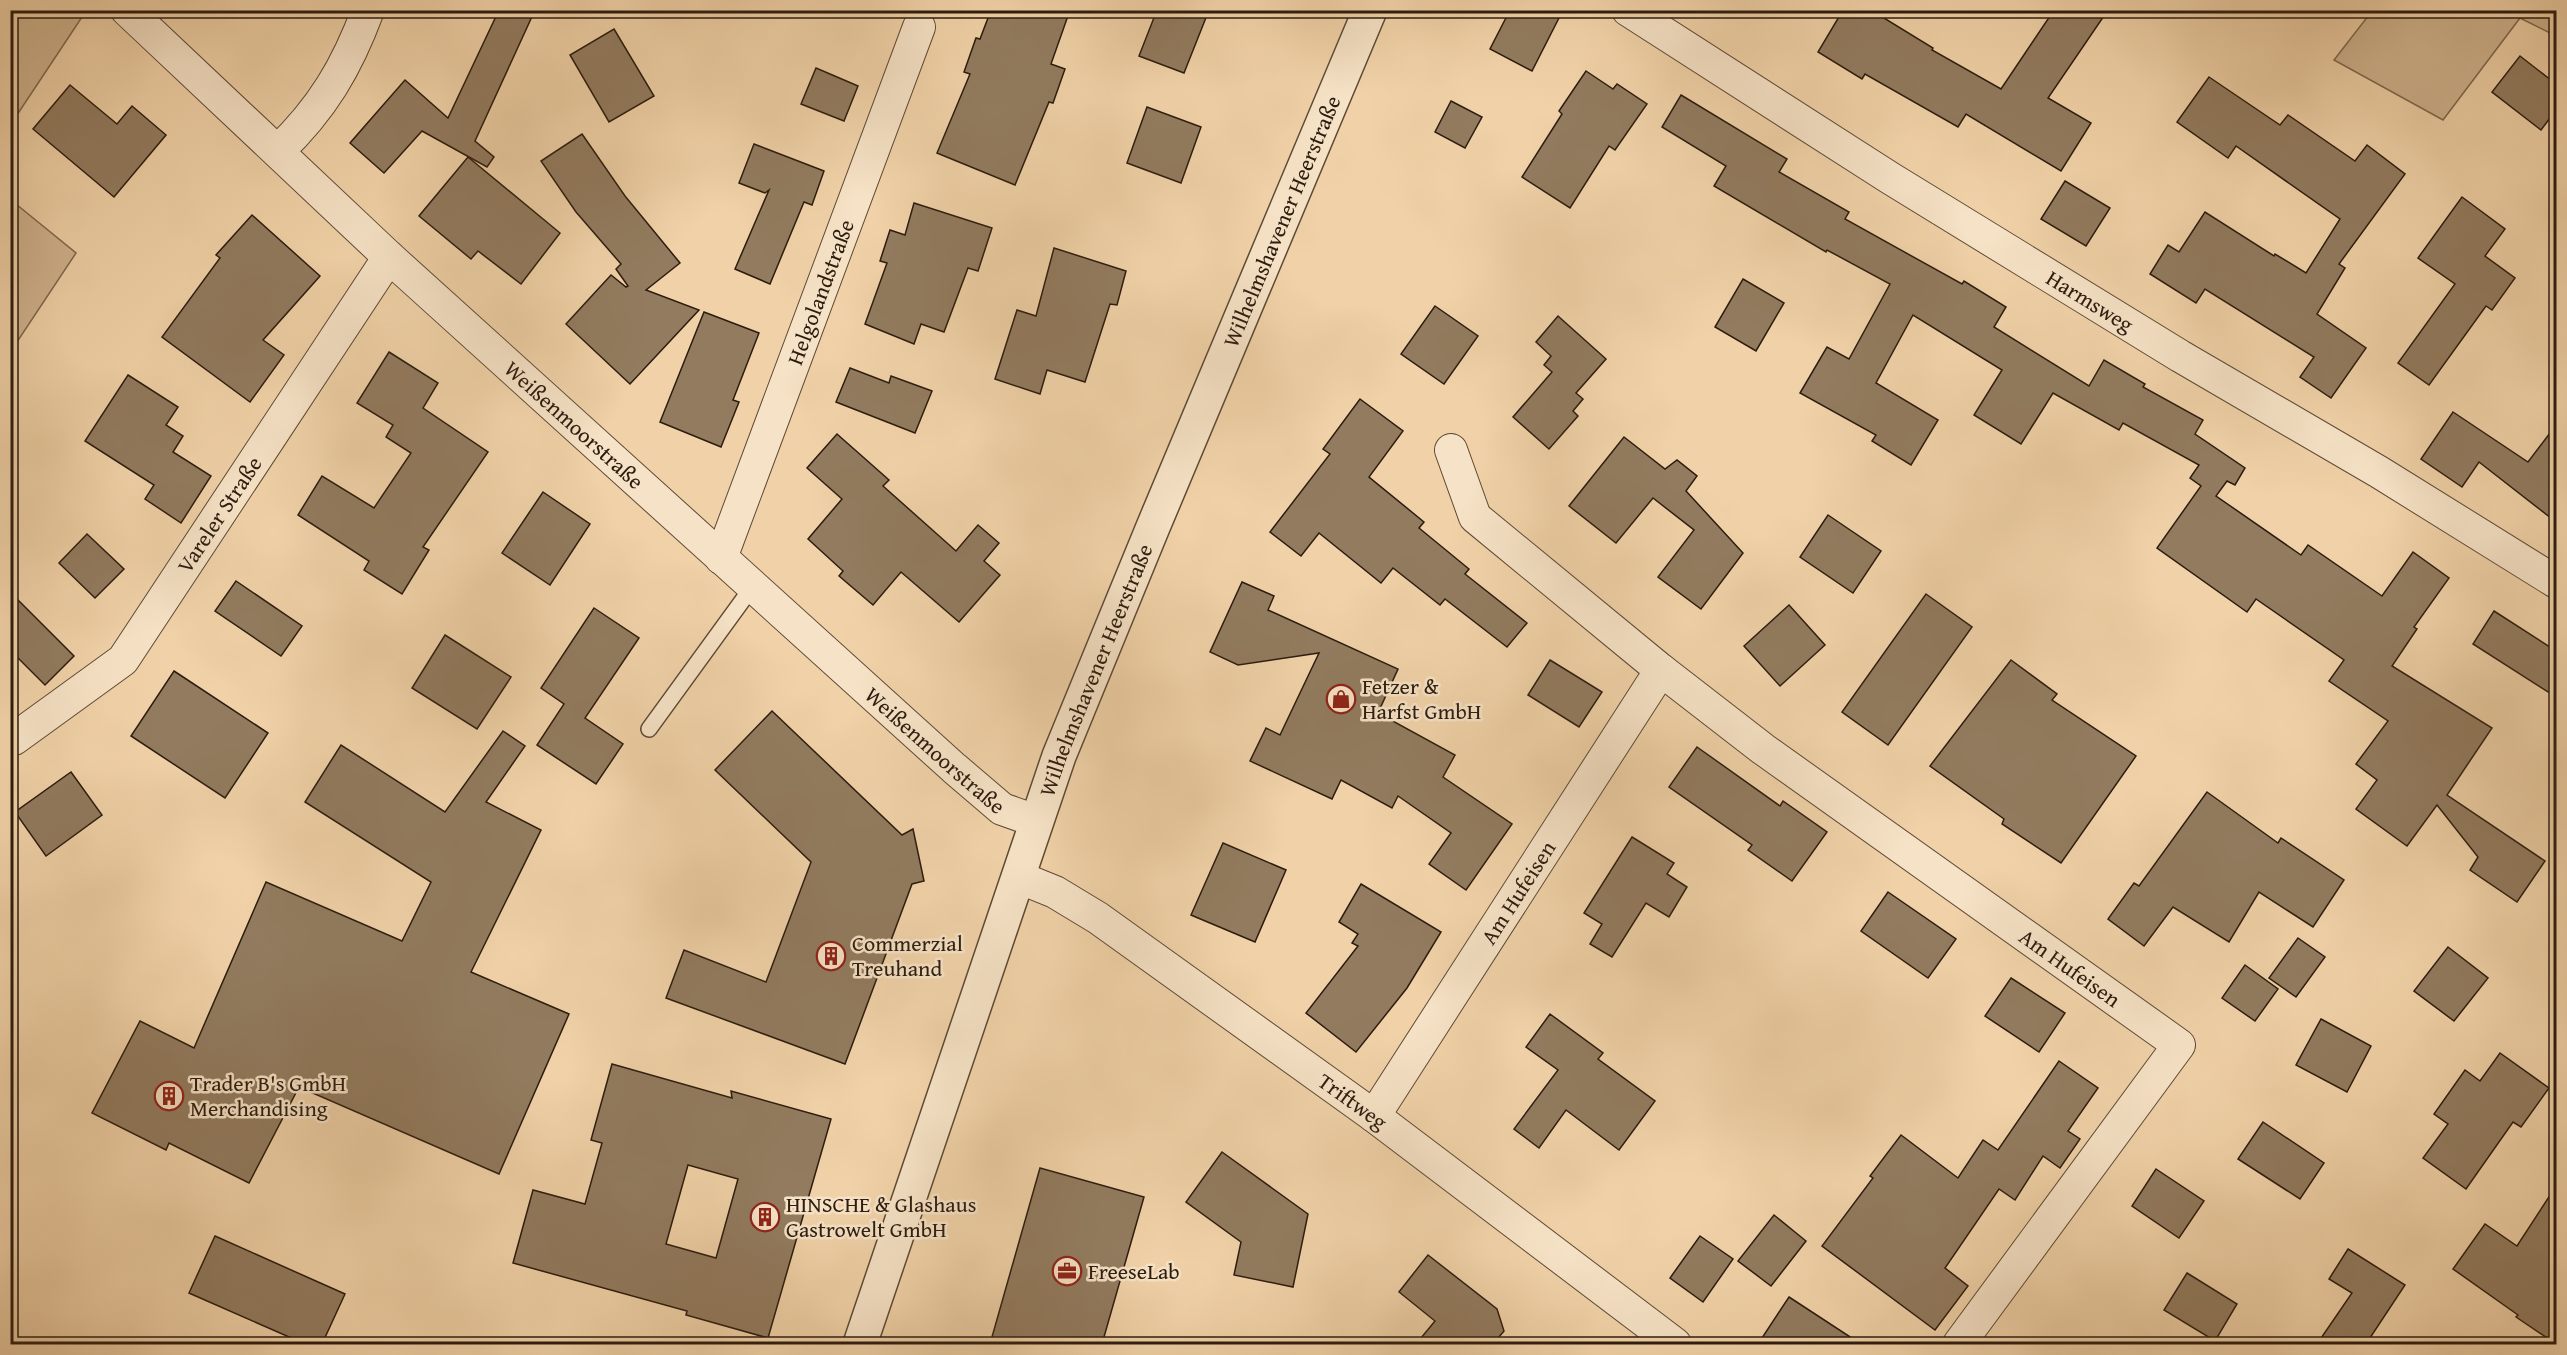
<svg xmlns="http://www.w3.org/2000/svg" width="2567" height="1355" font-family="'Gentium Book Plus',serif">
<rect width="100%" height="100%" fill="#f1d2a8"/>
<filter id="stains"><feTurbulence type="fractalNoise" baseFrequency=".00333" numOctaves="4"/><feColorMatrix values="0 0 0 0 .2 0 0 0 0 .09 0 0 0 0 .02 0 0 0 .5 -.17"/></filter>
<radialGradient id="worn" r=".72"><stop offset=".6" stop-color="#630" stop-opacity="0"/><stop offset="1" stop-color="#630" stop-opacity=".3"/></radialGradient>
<g fill="#d0b38e" stroke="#7e684e" stroke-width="1.5">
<polygon points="11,10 86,11 11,124 10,11"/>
<polygon points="2372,11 2556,11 2556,36 2520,18 2443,120 2334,60"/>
<polygon points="11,200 76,253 11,351"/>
</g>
<g fill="#927b5f" stroke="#2c1c0f" stroke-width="1.5" fill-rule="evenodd">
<polygon points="499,10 535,10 475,141 494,157 487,167 422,131 384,173 350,143 405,80 448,118"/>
<polygon points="991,10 1070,10 1051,64 1065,69 1053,103 1049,102 1015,185 937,153 970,74 964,72 976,38 980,39"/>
<polygon points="1157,10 1209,10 1184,73 1139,56"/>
<polygon points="1510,10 1563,10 1532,71 1490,49"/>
<polygon points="1843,10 1871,10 1933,48 1932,50 2001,89 2054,10 2108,10 2048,98 2091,123 2061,171 1966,114 1958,127 1865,74 1862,79 1818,52"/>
<polygon points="614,29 654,96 609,122 570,55"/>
<polygon points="2520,56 2556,84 2556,110 2541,130 2492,92"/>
<polygon points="816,68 858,86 844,121 801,104"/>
<polygon points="1586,71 1613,89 1617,84 1647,104 1615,150 1609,146 1570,208 1522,177 1562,114 1559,111"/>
<polygon points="2209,77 2280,125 2288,115 2355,161 2367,145 2405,174 2339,264 2345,268 2317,314 2366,348 2331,398 2300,377 2314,357 2205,289 2196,303 2150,274 2168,245 2179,252 2205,212 2274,256 2275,254 2306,273 2340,219 2236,146 2228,158 2177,122"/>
<polygon points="70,85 117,124 132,106 166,135 114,197 33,129"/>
<polygon points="1681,95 1787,159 1779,172 1849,212 1845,219 1962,284 1964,281 2006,307 1994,327 2089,386 2104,360 2145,384 2143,387 2203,420 2195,434 2245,468 2235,485 2227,481 2216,496 2301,555 2308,545 2382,596 2413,552 2449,578 2414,627 2417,629 2392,666 2492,728 2447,795 2545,861 2517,902 2470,870 2478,857 2437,805 2407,846 2356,809 2377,780 2356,764 2388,721 2329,681 2344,660 2256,599 2247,612 2157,548 2201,486 2190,478 2199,465 2123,423 2119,430 2053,393 2021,444 1974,415 2002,370 1913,315 1876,383 1938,420 1911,465 1872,441 1876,435 1800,393 1827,347 1849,359 1890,284 1827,250 1826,252 1714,186 1726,166 1662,127"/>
<polygon points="1451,101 1482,117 1465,148 1435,132"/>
<polygon points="1147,107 1201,127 1181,183 1127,163"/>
<polygon points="582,134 625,196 680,263 646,290 699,310 630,384 566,324 611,275 626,287 628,286 616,269 621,264 576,212 541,161"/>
<polygon points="754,144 824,171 812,205 804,202 770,284 735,269 769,190 765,193 739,183"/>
<polygon points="468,157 560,233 521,284 478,251 471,259 419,216"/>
<polygon points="2065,181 2110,208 2086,246 2041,219"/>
<polygon points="2462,197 2505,229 2485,256 2515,278 2492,310 2486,306 2429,385 2398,363 2455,284 2418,258"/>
<polygon points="914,203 992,228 978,271 968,268 944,332 921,324 914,344 865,324 887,263 880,261 890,230 905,235"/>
<polygon points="252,215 320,276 263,340 284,355 250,402 162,337 220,258 216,255"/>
<polygon points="1054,248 1126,271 1117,305 1110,304 1085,382 1047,370 1040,394 995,379 1017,310 1036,316"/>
<polygon points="1743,279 1784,303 1756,351 1715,327"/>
<polygon points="1435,306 1478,336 1444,384 1401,354"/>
<polygon points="704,312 759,333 733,400 739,402 721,447 660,422"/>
<polygon points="1558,316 1606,359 1576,393 1583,399 1573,411 1578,416 1549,449 1513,417 1552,372 1544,365 1551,356 1536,342"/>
<polygon points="389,352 438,383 423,408 488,452 423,547 429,550 402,594 364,570 369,561 298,515 322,476 374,508 411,453 386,437 393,425 357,403"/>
<polygon points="850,368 889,383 891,376 932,391 915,433 836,402"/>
<polygon points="128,375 178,407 166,425 183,436 173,452 211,476 181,523 145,499 154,485 85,441"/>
<polygon points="1360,399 1403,431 1369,477 1424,522 1419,528 1469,569 1465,574 1527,623 1507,647 1445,599 1440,605 1393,568 1381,583 1319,533 1301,556 1270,532 1330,454 1323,449"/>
<polygon points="2453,412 2528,462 2556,425 2556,522 2479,462 2462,487 2421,459"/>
<polygon points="837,434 889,480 883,486 956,551 978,525 999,543 984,561 1000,575 959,622 901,572 873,605 839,576 843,571 808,539 842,499 807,468"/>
<polygon points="1624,437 1665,469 1677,460 1697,476 1686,491 1743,553 1701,609 1658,577 1694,530 1653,498 1616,543 1569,506"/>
<polygon points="543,492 590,524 550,585 502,553"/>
<polygon points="1828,515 1881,551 1853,593 1800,557"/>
<polygon points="87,534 124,569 95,598 59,563"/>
<polygon points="236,581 302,626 281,656 215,611"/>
<polygon points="1242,582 1274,596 1268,610 1398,669 1378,713 1455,755 1443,777 1512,824 1466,890 1429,864 1451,833 1398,796 1392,808 1341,780 1332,799 1250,761 1266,728 1280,735 1319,653 1238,665 1210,652"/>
<polygon points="10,592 74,656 45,685 10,650"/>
<polygon points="1926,594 1972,627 1888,745 1842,712"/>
<polygon points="1789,605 1825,645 1780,686 1744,646"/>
<polygon points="594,608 639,638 585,718 623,744 596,784 537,745 564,704 541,688"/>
<polygon points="2494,611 2556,651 2556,697 2473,644"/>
<polygon points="445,635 511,677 477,729 412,688"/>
<polygon points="1550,660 1602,692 1579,727 1528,695"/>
<polygon points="2011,660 2057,694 2052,700 2136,756 2061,863 2002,824 2004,819 1930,766"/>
<polygon points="174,671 268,733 225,798 131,736"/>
<polygon points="772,711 902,835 913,829 924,881 912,884 845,1064 666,998 684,950 766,982 811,862 715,770"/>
<polygon points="503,731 525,746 486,802 541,830 471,972 569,1014 499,1174 299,1087 249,1183 169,1143 166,1150 92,1113 140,1021 194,1048 266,882 402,941 431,882 305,802 341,745 445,812"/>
<polygon points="1697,747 1780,806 1783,801 1827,832 1792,881 1748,850 1752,845 1669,787"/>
<polygon points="71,772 102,815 46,856 15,812"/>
<polygon points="2207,792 2278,843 2281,838 2344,880 2313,927 2259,892 2229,942 2173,907 2144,946 2108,919 2134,883 2139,886"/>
<polygon points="1632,837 1674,863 1667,874 1687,887 1669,917 1646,903 1612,957 1590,944 1602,924 1584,913"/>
<polygon points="1223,843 1286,870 1255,942 1191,915"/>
<polygon points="1361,884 1441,932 1407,988 1356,1052 1306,1013 1358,946 1352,943 1358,934 1339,922"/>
<polygon points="1888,892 1956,939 1928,978 1861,931"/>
<polygon points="2298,938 2325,957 2296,997 2269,978"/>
<polygon points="2448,947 2488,978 2454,1021 2414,991"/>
<polygon points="2245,965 2278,989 2255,1021 2222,998"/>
<polygon points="2011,978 2065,1013 2039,1052 1985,1016"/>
<polygon points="1550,1014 1603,1053 1598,1059 1655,1101 1619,1150 1566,1110 1539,1148 1514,1129 1558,1070 1526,1047"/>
<polygon points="2321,1019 2371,1046 2347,1092 2296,1065"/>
<polygon points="2500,1053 2549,1088 2521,1127 2513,1122 2466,1189 2423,1158 2448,1124 2434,1114 2465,1070 2480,1081"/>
<polygon points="2059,1061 2098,1088 2068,1131 2080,1139 2060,1168 2043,1156 2015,1200 1999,1189 1945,1268 1968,1286 1935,1330 1822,1246 1873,1178 1870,1176 1901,1135 1958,1178 1983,1140 1998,1150"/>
<path d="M612,1064L732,1098L731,1091L831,1119L768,1338L686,1315L687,1311L513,1263L533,1190L585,1204L602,1143L591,1140ZM688,1165L738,1179L716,1258L666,1244Z"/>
<polygon points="2263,1122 2324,1163 2300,1199 2238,1159"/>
<polygon points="1222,1152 1308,1214 1293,1287 1234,1275 1241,1242 1186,1202"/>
<polygon points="1040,1168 1144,1197 1102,1344 990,1344"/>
<polygon points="2156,1169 2204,1201 2179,1238 2132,1206"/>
<polygon points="2556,1186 2556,1344 2516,1317 2518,1315 2453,1269 2485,1224 2517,1246"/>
<polygon points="1774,1215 1806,1241 1771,1286 1738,1261"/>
<polygon points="215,1236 345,1294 322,1344 305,1344 189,1293"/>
<polygon points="1700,1236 1733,1259 1703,1302 1670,1278"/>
<polygon points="2348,1249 2405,1285 2366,1344 2317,1344 2352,1293 2329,1279"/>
<polygon points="1428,1255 1497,1309 1504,1331 1493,1344 1416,1344 1435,1321 1399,1292"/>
<polygon points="2187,1273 2237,1304 2215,1341 2164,1310"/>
<polygon points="1789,1297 1861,1344 1758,1344"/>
</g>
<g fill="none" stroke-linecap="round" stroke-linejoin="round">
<g stroke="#5d4a35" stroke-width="18">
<polyline id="service" points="649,729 753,586"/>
</g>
<g stroke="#5d4a35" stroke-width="34">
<g id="minor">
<path id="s1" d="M127,10L389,257L954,768L1002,809L1036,821"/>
<path id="s2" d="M1628,10L1890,178L2180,356L2379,472L2556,582"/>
<path d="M278,151C322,109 347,67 368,10"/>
<path id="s3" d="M1451,450L1475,517L1661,670L1763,749L2179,1045L1959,1344"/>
<path id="s4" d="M721,558L919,27"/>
<path id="s5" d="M14,739L123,660L389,257"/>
<path id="s6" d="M1018,877L1055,892L1098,918L1374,1116L1675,1344"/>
<path id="s7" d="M1374,1116L1661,670"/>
</g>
</g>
<g stroke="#5d4a35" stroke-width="36">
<g id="tertiary">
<path id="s8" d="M860,1344L1059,756L1153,527L1370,10"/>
</g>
</g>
<use href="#service" stroke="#f6e2c6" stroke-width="15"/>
<use href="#minor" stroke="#f6e2c6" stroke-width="32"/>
<use href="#tertiary" stroke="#f6e2c6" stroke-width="33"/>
</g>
<defs>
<g id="shop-ring" transform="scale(1.5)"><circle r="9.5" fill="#f6e2c6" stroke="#8f2418" stroke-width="1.5"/><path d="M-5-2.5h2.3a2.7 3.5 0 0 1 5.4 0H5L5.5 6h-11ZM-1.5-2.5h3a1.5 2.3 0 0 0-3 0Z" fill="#8f2418"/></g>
<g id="building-ring" transform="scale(1.5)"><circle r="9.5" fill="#f6e2c6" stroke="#8f2418" stroke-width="1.5"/><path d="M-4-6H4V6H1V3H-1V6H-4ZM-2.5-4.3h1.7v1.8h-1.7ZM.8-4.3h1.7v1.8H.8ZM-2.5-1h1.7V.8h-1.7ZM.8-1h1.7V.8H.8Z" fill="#8f2418"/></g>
<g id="office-ring" transform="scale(1.5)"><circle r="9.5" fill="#f6e2c6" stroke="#8f2418" stroke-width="1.5"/><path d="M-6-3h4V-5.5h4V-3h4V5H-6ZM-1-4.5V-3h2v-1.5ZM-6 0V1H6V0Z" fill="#8f2418"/></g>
</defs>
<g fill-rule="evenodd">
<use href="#shop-ring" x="1341" y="699"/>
<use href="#building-ring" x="831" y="956"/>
<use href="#building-ring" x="169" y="1096"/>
<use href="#building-ring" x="765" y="1217"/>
<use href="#office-ring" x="1067" y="1271"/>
</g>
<g text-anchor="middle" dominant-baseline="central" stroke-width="5" stroke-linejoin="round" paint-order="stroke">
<g font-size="22" fill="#2c1c0f" stroke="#f6e2c6">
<text stroke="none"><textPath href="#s8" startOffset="1200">Wilhelmshavener Heerstraße</textPath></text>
<text stroke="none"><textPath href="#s4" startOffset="284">Helgolandstraße</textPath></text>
<text stroke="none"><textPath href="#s2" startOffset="546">Harmsweg</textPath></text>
<text stroke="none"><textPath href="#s1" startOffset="610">Weißenmoorstraße</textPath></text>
<text stroke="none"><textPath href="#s5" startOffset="309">Vareler Straße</textPath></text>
<text stroke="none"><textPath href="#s8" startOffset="714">Wilhelmshavener Heerstraße</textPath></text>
<text stroke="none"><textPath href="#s1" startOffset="1096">Weißenmoorstraße</textPath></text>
<text stroke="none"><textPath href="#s7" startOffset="266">Am Hufeisen</textPath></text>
<text stroke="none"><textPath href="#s3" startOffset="818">Am Hufeisen</textPath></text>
<text stroke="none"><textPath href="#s6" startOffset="404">Triftweg</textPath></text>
</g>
<g font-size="22" fill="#2c1c0f" stroke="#f6e2c6" text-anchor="start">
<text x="1362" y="686">Fetzer &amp;<tspan x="1362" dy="25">Harfst GmbH</tspan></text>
<text x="852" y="943">Commerzial<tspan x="852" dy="25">Treuhand</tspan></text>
<text x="190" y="1083">Trader B's GmbH<tspan x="190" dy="25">Merchandising</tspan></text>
<text x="786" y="1204">HINSCHE &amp; Glashaus<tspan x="786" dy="25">Gastrowelt GmbH</tspan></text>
<text x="1088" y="1271">FreeseLab</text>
</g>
</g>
<rect width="2567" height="1355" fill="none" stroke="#f1d2a8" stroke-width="36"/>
<rect x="12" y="12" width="2543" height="1331" fill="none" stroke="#2c1c0f" stroke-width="3"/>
<rect x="18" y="18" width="2531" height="1319" fill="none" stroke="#2c1c0f" stroke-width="1.5"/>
<rect width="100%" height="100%" filter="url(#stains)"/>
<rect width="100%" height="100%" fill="url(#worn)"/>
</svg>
